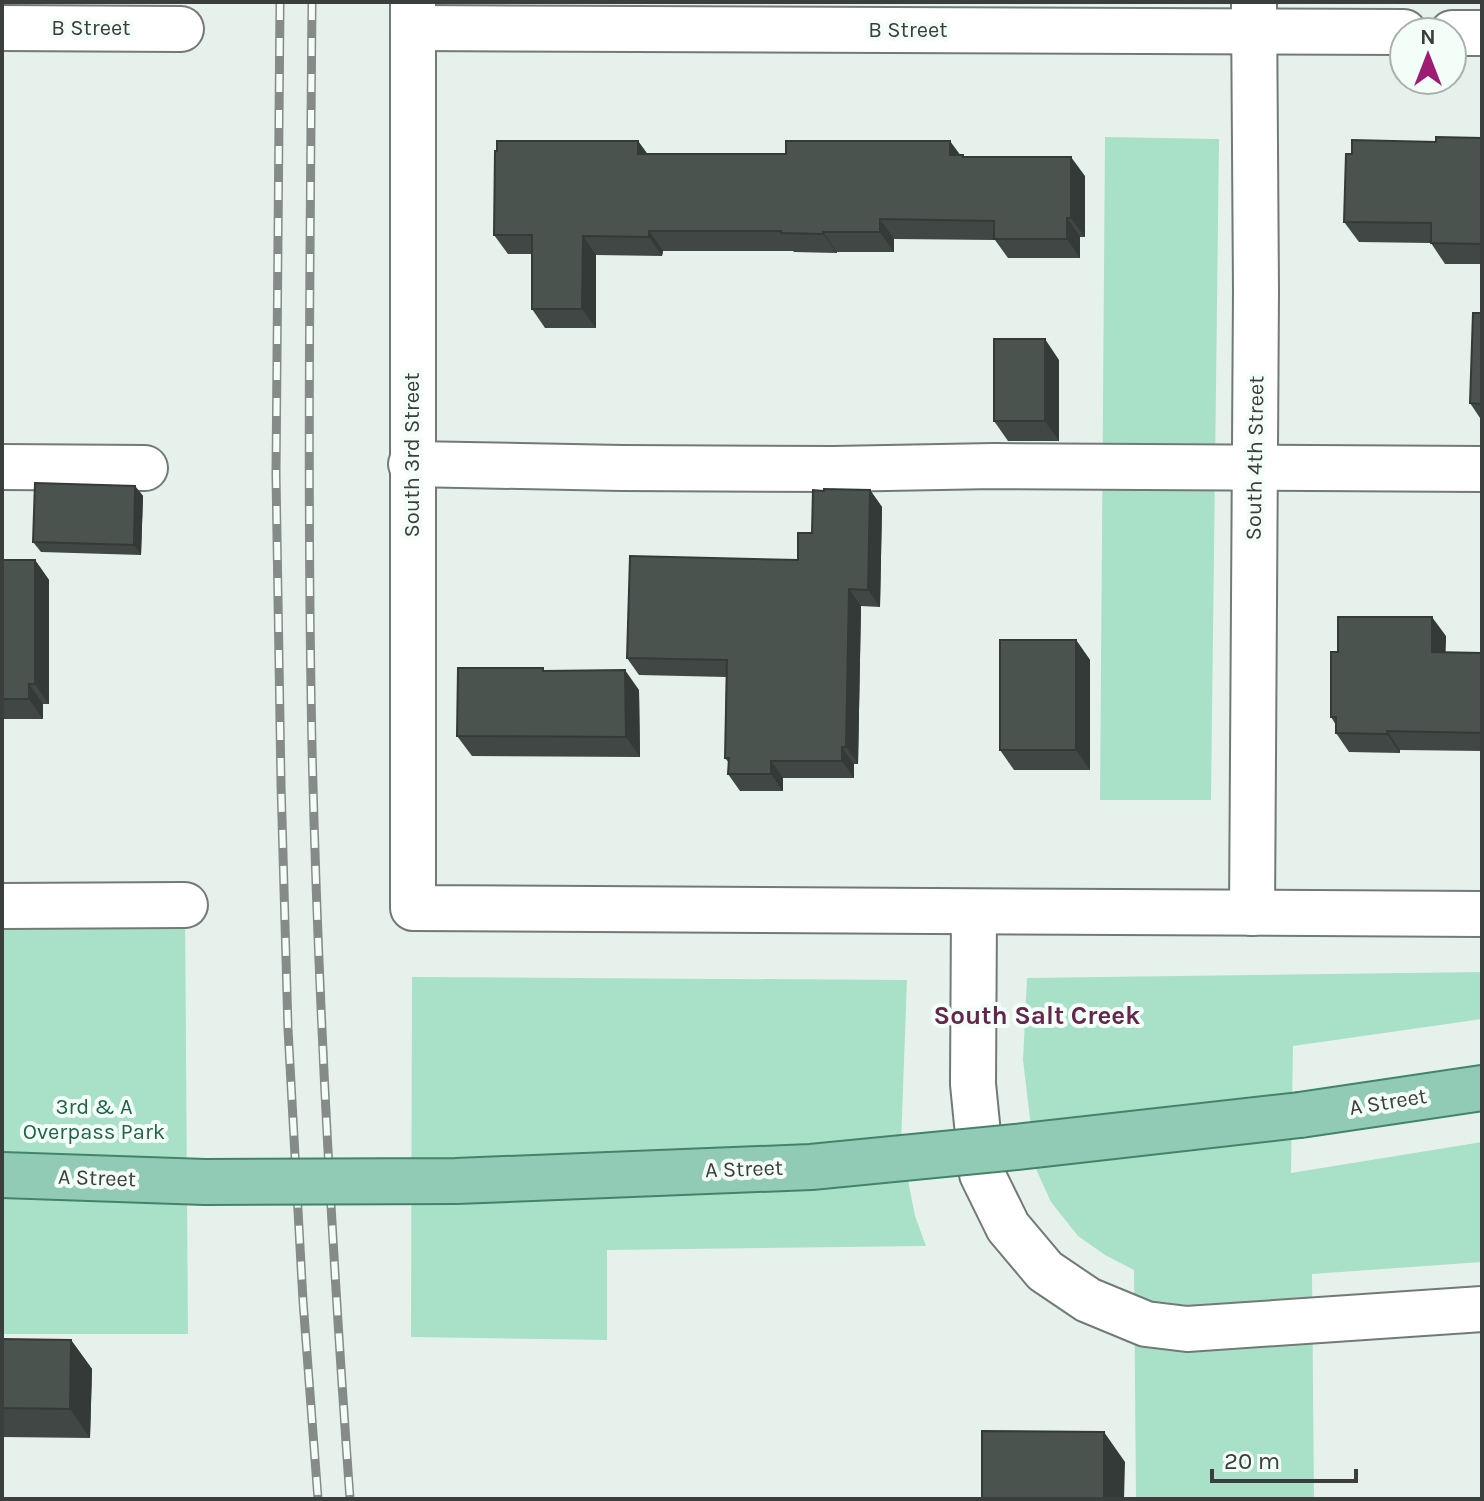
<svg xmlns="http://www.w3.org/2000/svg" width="1484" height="1501" font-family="Karla,sans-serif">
<rect width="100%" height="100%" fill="#e7f1ec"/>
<g fill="#a9e1c8">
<polygon points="1105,137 1219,139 1211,800 1100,800"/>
<polygon points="185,905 188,1334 2,1334 2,906"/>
<polygon points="1482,972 1482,1019 1293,1046 1291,1173 1482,1142 1482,1262 1312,1274 1314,1499 1136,1499 1134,1270 1105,1255 1078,1236 1051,1202 1036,1169 1023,1060 1027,978"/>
<polygon points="412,977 907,980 901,1144 915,1216 926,1246 607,1250 607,1340 411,1337"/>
</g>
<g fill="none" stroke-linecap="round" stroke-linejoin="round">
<g stroke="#717a76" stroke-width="48">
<g id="minor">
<polyline points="413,2 413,908 1482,914"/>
<polyline points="2,28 181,29"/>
<polyline points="413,28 1404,32"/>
<polyline points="1452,33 1482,33"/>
<polyline points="411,464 622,468 833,469 994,466 1482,469"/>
<polyline points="2,467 145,468"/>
<polyline points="2,906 185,905"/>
<polyline points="974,912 973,1084 982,1174 1008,1227 1045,1271 1088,1300 1146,1324 1187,1329 1482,1309"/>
<polyline points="1252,913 1256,291 1254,4"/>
</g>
</g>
<g stroke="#44836b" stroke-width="48">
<polyline id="major" points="1300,1115 1482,1088"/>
</g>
<use href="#minor" stroke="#fff" stroke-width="44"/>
<use href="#major" stroke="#92cbb5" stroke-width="44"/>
<g stroke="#858b88" stroke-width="9">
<g id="rail">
<polyline points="280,2 276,475 281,784 288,1029 303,1301 318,1499"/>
<path d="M312,2C310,250 307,499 312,747C318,998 332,1249 350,1499"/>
</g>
</g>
<use href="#rail" stroke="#f4fef9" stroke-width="6" stroke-dasharray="18" stroke-linecap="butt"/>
<g stroke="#44836b" stroke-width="48" stroke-linecap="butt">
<polyline id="major-bridge" points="2,1175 205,1182 456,1181 811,1167 1016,1147 1300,1115"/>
</g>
<use href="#major-bridge" stroke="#92cbb5" stroke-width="44"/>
</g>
<g fill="#404744">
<polygon points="1482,138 1482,264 1445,264 1431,243 1359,242 1344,222 1352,154"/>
<polygon points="638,141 647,154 963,155 964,157 1085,176 1085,237 1080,237 1080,258 1008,258 995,240 894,239 894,252 837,252 837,253 794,252 793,251 663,251 662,256 596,255 596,328 545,328 532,309 532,254 508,254 494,235"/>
<polygon points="1482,313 1482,421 1470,403"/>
<polygon points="1059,360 1059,441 1008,441 994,421"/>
<polygon points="135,486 143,496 141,555 41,552 33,542"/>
<polygon points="870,490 882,507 880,607 861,606 858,764 854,764 854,778 783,778 783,791 740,791 728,774 729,763 725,758 726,677 639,675 627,658 798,560 812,533"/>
<polygon points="2,560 35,560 49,580 49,704 43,704 43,719 2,719"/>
<polygon points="1446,636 1445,653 1482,653 1482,751 1400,750 1400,753 1349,752 1336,733 1336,725 1331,717 1338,652"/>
<polygon points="1076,640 1090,660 1090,770 1014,770 1000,750"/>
<polygon points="545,671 639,690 640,757 472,756 457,736"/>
<polygon points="2,1339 71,1340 92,1369 90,1438 2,1437"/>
</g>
<g fill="#343a37">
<polygon points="638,141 652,160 638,154"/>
<polygon points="950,141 964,160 950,155"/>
<polygon points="1071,157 1085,176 1085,237 1071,218"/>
<polygon points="1067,218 1080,237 1080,258 1067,239"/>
<polygon points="880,219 894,239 894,252 880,232"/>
<polygon points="649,231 663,251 662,256 649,237"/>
<polygon points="823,232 837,252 837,253 823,234"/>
<polygon points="583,236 596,255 596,328 582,309"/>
<polygon points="1045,339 1059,360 1059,441 1045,421"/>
<polygon points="135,486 143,496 141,555 134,545"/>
<polygon points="870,490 882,507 880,607 868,590"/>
<polygon points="35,560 49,580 49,704 35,684"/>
<polygon points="849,589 861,606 858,764 846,747"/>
<polygon points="1432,617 1446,636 1445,671 1432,652"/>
<polygon points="1076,640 1090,660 1090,770 1076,750"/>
<polygon points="625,670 639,690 640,757 626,737"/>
<polygon points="29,684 43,704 43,719 29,699"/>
<polygon points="1387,731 1400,750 1400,753 1387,734"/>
<polygon points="842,747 854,764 854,778 842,761"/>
<polygon points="771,761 783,778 783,791 771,774"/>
<polygon points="71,1340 92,1369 90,1438 70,1409"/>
<polygon points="1104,1432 1125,1462 1124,1499 1104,1499"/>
</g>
<g fill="#4b534f" stroke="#343a37" stroke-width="2">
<polygon points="1436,137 1482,138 1482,244 1431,243 1431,223 1344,222 1346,154 1352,154 1352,140 1436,142"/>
<polygon points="497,141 638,141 638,154 786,154 786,141 950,141 950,155 963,155 963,157 1071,157 1071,218 1067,218 1067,239 994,239 994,221 880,219 880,232 823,232 823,234 781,233 781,231 649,231 649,237 583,236 582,309 532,309 532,235 494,235 495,151 497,151"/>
<polygon points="1473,313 1482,313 1482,404 1470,403"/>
<rect x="994" y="339" width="51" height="82"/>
<polygon points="35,483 135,486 134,545 33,542"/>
<polygon points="824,489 870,490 868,590 849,589 846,747 842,747 842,761 771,761 771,774 728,774 729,758 725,758 727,660 627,658 630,556 798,560 798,533 812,533 813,490 824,491"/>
<polygon points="2,560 35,560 35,684 29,684 29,699 2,699"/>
<polygon points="1338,617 1432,617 1432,652 1482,653 1482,733 1387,731 1387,734 1336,733 1336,717 1331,717 1331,652 1338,652"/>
<rect x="1000" y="640" width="76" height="110"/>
<polygon points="458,668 543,668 543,671 625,670 626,737 457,736"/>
<polygon points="2,1339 71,1340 70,1409 2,1408"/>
<polygon points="982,1431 1104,1432 1104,1499 982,1499"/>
</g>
<g text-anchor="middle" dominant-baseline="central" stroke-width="8" stroke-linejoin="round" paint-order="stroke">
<g font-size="22" fill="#3a3e3c" stroke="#f4fef9">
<text x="91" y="28">B Street</text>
<text x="908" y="30">B Street</text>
<text transform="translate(412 455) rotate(-90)">South 3rd Street</text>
<text transform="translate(1255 458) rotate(-89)">South 4th Street</text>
<text transform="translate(1388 1102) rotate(-9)">A Street</text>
<text transform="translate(744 1169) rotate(-2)">A Street</text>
<text transform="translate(97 1178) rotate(2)">A Street</text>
</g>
<g font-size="22" fill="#20644b" stroke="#f4fef9">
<text x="94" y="1107">3rd &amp; A<tspan x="94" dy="25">Overpass Park</tspan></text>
</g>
<g font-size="26" font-weight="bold" fill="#64274c" stroke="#f4fef9">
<text x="1037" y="1015">South Salt Creek</text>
</g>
</g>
<rect width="1484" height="1501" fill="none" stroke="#3a3e3c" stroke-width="8"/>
<g transform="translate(1428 56)"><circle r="38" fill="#f4fef9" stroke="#aab1ad" stroke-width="2"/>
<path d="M0-6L14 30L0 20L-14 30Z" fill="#9c1d71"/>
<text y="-12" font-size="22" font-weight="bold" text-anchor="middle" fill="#3a3e3c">N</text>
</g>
<path d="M1212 1469v12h144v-12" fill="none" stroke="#3a3e3c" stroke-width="4"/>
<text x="1224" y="1469" font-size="24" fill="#3a3e3c" stroke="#f4fef9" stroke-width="6" paint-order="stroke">20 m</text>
</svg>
